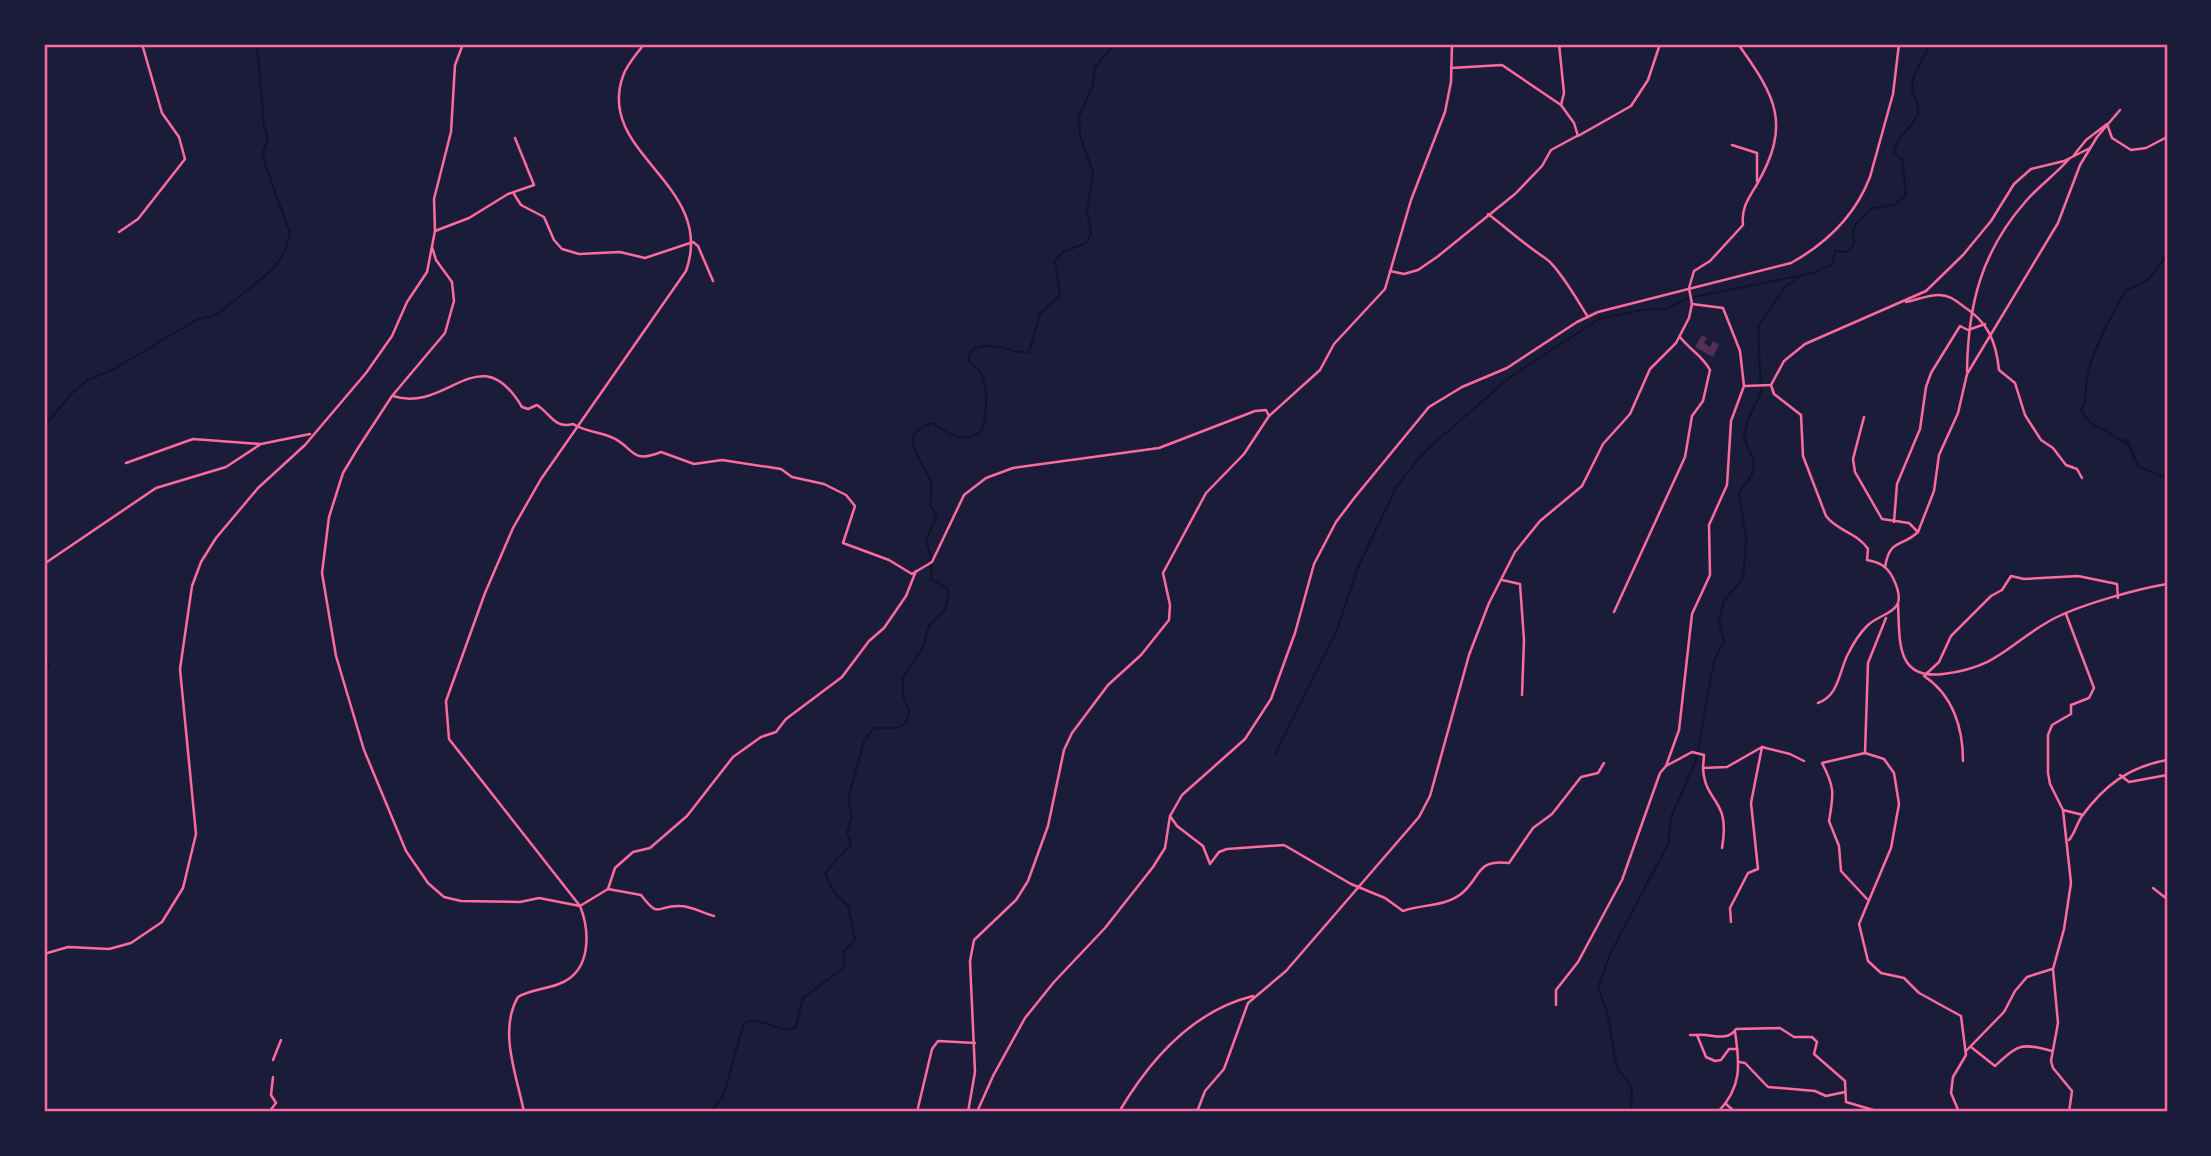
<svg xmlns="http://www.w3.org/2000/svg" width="2211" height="1156" font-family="Quicksand,sans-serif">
<rect width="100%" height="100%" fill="#1b1b3a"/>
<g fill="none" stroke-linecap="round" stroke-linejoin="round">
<g stroke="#12122b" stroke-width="2">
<path d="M2167,255L2149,279L2125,291C2111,317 2096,342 2088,372C2084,386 2089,396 2081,410C2093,433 2105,424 2116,439L2128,441L2138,466L2167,479"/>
<path d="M1694,297L1813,273L1833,264L1835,251L1847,252L1854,244L1853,229L1860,220L1873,208L1894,205L1906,195L1902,159L1894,153C1895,138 1911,129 1917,116C1922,104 1913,101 1912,90C1910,76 1925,57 1930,44"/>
<polyline points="44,427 73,392 88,380 116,368 196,320 218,314 273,269 285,252 290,233 265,164 263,152 268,138 264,126 257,44"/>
<polyline points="2120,440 2129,446 2134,460"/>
<polyline points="44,656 49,666"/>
<polyline points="1275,754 1337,630 1359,565 1397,486 1423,453 1509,378 1599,319 1642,310 1666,309 1686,299"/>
<path d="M710,1112L723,1097L744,1023C761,1015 779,1035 796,1027L803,998L843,968L845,963L843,952L855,940L848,906L832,889L825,873L851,844L847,833L852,817L848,799L864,741L874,728H897L906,723L909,712L903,696V677L923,647L929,625L945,610L949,593L947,588L931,579L932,562L926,540L937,515L930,506C930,499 933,489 931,483C925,460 892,437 932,423C947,433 960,443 979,434C988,423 988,386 981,373C979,369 972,365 968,361L971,351C993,338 1007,354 1029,352L1040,314L1060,295L1055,261L1063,252L1086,243L1091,233L1087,211L1093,172L1080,135L1079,117L1093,85L1095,67L1115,44"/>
<polyline points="1631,1112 1632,1087 1617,1068 1607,1012 1598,987 1610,954 1668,844 1671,817 1696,760 1714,661 1724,641 1719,622 1724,601 1743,578 1746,540 1739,493 1752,475 1754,462 1744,438 1747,422 1761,392 1758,326 1786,286 1801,276"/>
</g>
</g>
<polygon fill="#542f53" points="1702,335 1707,338 1704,343 1710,347 1713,341 1719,344 1713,357 1695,347"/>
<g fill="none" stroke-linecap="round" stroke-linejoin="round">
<g stroke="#ff6b9d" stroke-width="2.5">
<polyline points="1559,44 1564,93 1561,105"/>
<polyline points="1451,68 1502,65 1561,105 1574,123 1578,136 1631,106 1648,80 1660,44"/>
<polyline points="1732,145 1757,153 1757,181"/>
<polyline points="2074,155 2086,140 2107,124 2112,138 2131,150 2146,148 2167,137"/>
<polyline points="514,194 521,205 544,217 554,240 562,249 579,254 620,252 645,258 693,242"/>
<path d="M1488,214C1508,229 1525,245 1545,258C1558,266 1579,303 1588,317"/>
<polyline points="435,231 469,218 508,194 534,185 515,138"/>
<polyline points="119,232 138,219 185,159 179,137 162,113 142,44"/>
<polyline points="693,242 698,246 713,281"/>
<polyline points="432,247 436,260 452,282 454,301 445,333 392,396 358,448 343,473 329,517 322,573 336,656 364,750 406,851 428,883 444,897 461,901 520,902 539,898 580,906 608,889 615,868 633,852 650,848 687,816 733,757 761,737 776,732 786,719 842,677 869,641 884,628 906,596 916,571"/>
<polyline points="1390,271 1404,274 1418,270 1437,257 1515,194 1542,166 1551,150 1577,136"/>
<path d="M1906,302C1916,300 1928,295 1939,295C1949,295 1955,300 1963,306C1988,322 1996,341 1999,370L2015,383L2025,415L2041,440L2053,448L2066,465L2077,469L2082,478"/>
<polyline points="1692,304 1723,308 1740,351 1744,386 1771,385 1784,361 1805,344 1926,291 1963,255 1991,221 2014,184 2031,169 2064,161 2090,148"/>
<path d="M1967,371C1968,305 1981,252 2026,201C2039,186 2056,174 2069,159"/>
<path d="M1771,385L1774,394L1801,415L1803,456L1826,516C1837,531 1858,533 1868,549L1867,560C1879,562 1887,566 1893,578C1911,615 1883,610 1867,626C1859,634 1853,644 1848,654C1839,671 1839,696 1818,703"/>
<path d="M393,396C448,414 479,335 522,407L528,409L537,405C551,414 554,429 573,424C585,432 597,431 611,437C634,446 629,465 661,452L694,464L722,460L781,469L792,477L824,484L846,495L855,506L843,543L889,560L912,574L932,562L964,495L986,478L1013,468L1159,448L1255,411L1266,410L1269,416"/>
<polyline points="1864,417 1853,459 1855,472 1882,519 1909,523 1918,532"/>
<polyline points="126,463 193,439 260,444"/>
<polyline points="1894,522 1897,484 1920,429 1926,387 1931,373 1960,326 1968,330 1985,324"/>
<polyline points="44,564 156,488 226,467 261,444 310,434"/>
<path d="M1885,567C1890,538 1901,548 1918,532L1934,491L1939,455L1958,413L1967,374L2058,223L2080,165L2097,137L2120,110"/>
<polyline points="1502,580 1520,584 1524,640 1522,695"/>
<path d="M1898,604C1900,640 1895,680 1943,674C2001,667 2009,642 2055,618C2083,604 2137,589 2167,584"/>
<path d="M1614,612L1685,457L1692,416L1703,401L1710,370C1702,355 1690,350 1680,337"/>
<polyline points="2066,614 2094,688 2089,698 2071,705 2071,714 2052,725 2048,735 2048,773 2050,784 2063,810 2071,883 2064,929 2053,969 2058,1023 2051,1061 2053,1068 2072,1091 2069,1112"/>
<polyline points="1865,753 1884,759 1894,773 1899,804 1891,848 1859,924 1868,961 1881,973 1904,978 1919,993 1961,1016 1966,1055 1953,1077 1951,1093 1959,1112"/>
<path d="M1963,761C1963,728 1953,695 1924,676L1939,662L1951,636L1991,596L2002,590L2011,576L2024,579L2078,576L2117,584L2118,598"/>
<polyline points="1666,766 1692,752 1704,755 1703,768 1727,767 1762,747 1790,754 1804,761"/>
<path d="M1703,768C1705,805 1731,797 1722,848"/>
<polyline points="2120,775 2129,782 2167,775"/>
<polyline points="2063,810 2083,815"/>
<path d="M1170,816L1177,826L1203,846L1210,864L1219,852L1227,849L1284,845L1351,884L1385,898L1403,911C1422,904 1444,907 1461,894C1482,877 1475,859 1509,863L1533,828L1552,814L1581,777L1598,773L1604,763"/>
<path d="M2069,840C2075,833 2077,823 2082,816C2104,786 2128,767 2167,760"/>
<polyline points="2153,888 2167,899"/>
<path d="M608,889L641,895C660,920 656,905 680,906C691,906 703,913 714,916"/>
<path d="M1867,899L1841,871L1839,846L1829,821C1833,796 1836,789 1822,763L1865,753L1868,663L1886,618"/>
<polyline points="1731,922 1730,908 1748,873 1758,869 1751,803 1762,747"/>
<polyline points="44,954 68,947 109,949 131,943 162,922 183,888 196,834 180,669 192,586 201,562 216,538 258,488 305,445 366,373 392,336 407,302 427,272 435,231 434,199 451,132 455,65 463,44"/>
<polyline points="1556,1005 1556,990 1578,962 1622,880 1660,773 1666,766 1679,730 1692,614 1710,575 1709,525 1727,485 1731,421 1744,386"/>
<polyline points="1690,1035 1697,1035 1706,1057 1715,1061 1721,1060 1729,1049 1737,1049"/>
<path d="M1697,1035C1710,1033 1727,1043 1736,1029L1780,1028L1794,1037H1812L1817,1042L1814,1054L1845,1081L1846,1102L1880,1112"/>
<path d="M1971,1047L1995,1066C2018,1045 2020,1042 2052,1051"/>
<polyline points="1966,1051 2004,1012 2015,991 2027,977 2052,969"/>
<polyline points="273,1060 281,1040"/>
<polyline points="1739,1062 1745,1063 1768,1087 1815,1091 1826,1096 1845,1092"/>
<polyline points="1726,1104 1735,1112"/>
<polyline points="269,1112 276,1103 271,1095 273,1077"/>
<path d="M524,1112C517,1076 498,1031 518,997C533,988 556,989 570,978C591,962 589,928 580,906L449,739L446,701L485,593L513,528L541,479L686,271C717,184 595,154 623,76C627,64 637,54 644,44"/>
<polyline points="917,1112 932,1049 938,1041 975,1043"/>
<polyline points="968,1112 975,1072 970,961 974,940 1016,900 1028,881 1048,826 1064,750 1072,733 1108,685 1141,655 1169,620 1170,605 1163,573 1206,493 1244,454 1269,416 1320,370 1334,344 1385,289 1411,200 1445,112 1451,82 1452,44"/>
<path d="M977,1112L993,1076L1025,1018L1054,982L1105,928L1153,867L1165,848L1170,816L1182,795L1245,739L1271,699L1295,633L1314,564L1336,522L1355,497L1429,407L1462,387L1507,368L1577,322L1598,312L1791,263C1827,243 1855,216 1870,177L1893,94L1899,44"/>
<path d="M1119,1112C1149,1061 1192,1011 1253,996"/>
<polyline points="1160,1112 1197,1110"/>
<path d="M1197,1112L1205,1091L1224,1069L1248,1003L1286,971L1419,817L1430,796L1469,655L1489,603L1515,552L1540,521L1582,486L1603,444L1630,414L1650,369L1676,343L1689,318L1692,304L1689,288L1694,271L1710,261L1743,225C1741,209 1748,199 1756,186C1792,124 1776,97 1738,44"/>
<path d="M1718,1112C1742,1087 1740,1065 1735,1032"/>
</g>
</g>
<rect width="2211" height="1156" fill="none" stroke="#1b1b3a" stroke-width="91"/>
<rect x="46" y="46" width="2120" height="1064" fill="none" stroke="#ff6b9d" stroke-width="2.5"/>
</svg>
